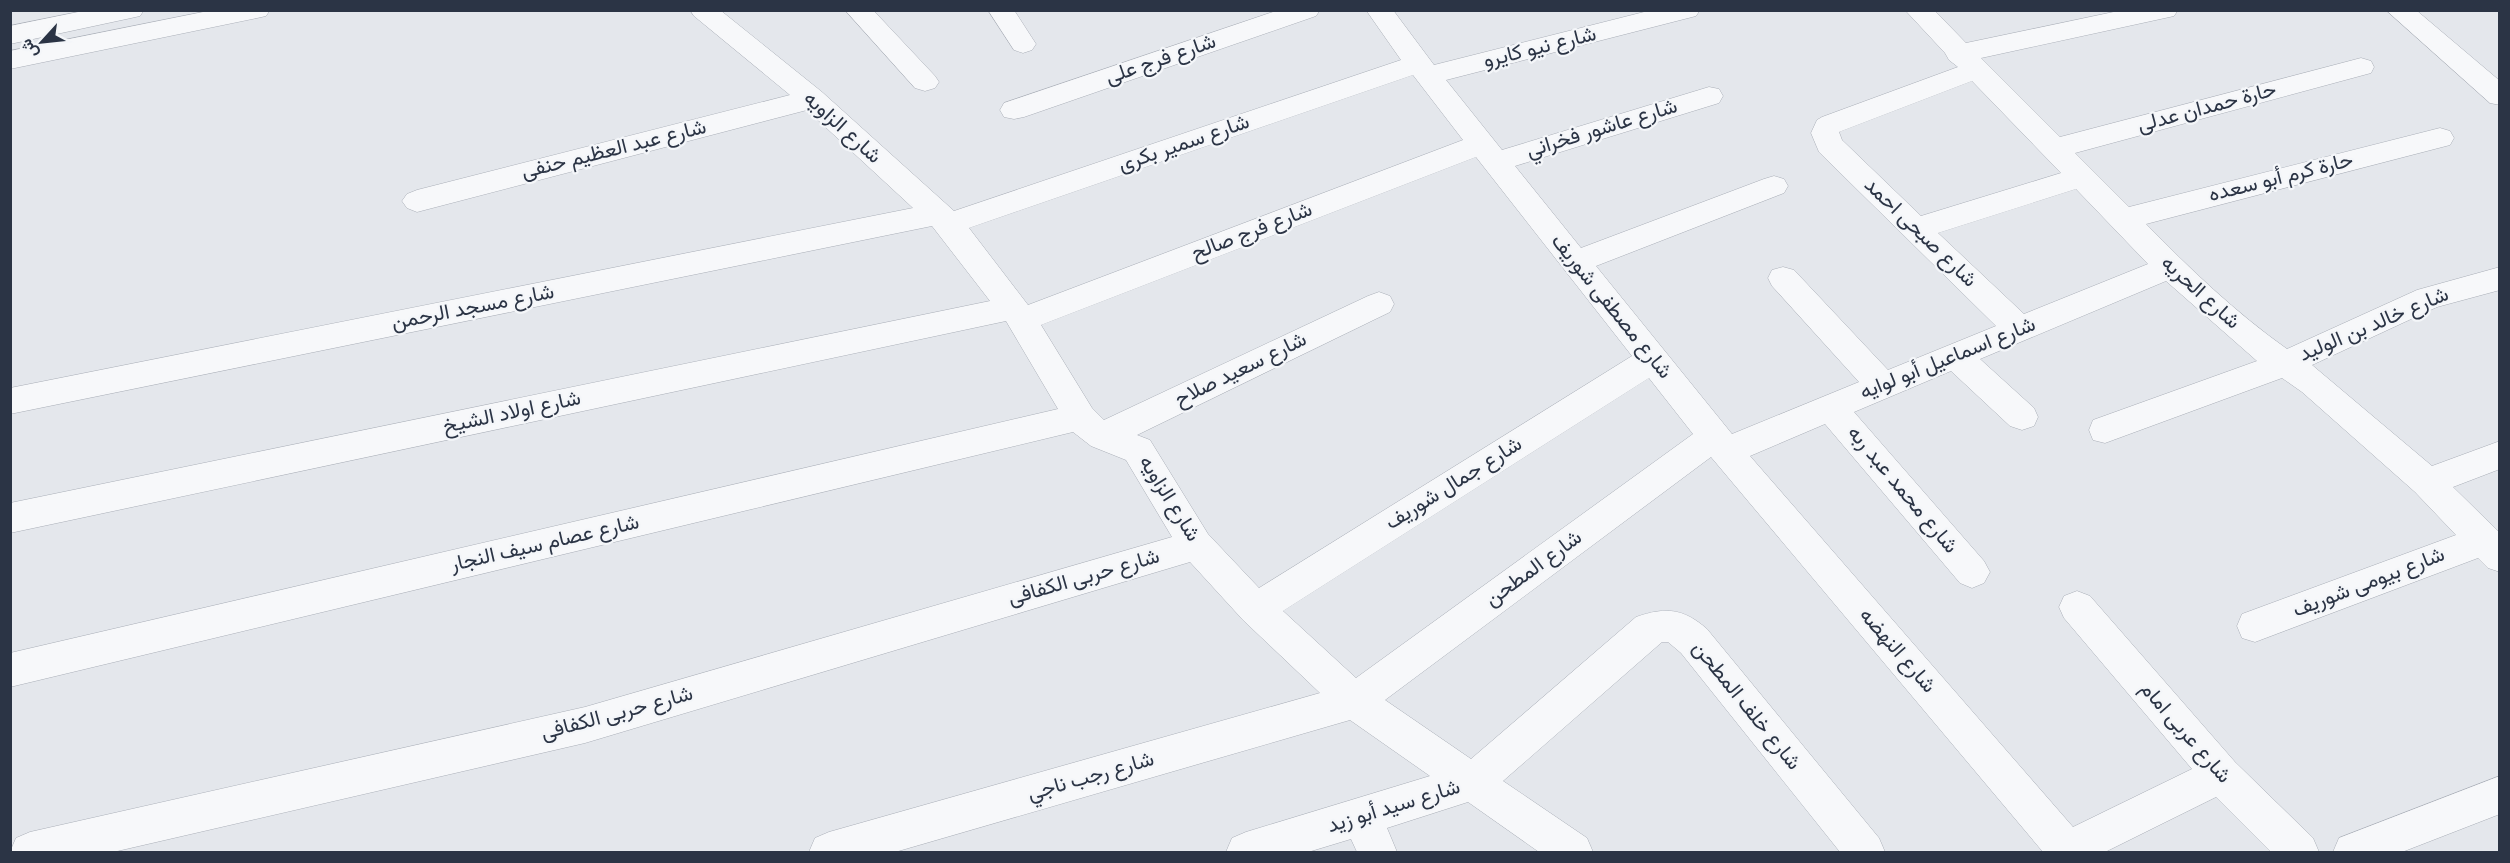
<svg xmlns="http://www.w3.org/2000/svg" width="2510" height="863" font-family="Overpass,Vazirmatn,sans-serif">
<rect width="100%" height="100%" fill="#e4e7ec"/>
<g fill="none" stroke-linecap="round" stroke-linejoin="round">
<g stroke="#a9aeb7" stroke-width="1">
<g id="minor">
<polygon points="88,10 144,10 140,16 131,18 10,44 10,26"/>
<polygon points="213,10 270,10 266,16 257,18 10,69 10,51"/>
<path d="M690,10H720L822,92L954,211L1401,60L1366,10H1393L1434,65L1652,10H1700L1696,16L1446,80L1502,150L1709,87L1719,89L1723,96L1719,103L1515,166L1581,248L1764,179L1774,176L1784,179L1788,186L1784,193L1596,266L1732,434L1859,382L1772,286L1768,278L1772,270L1783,267L1794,270L1888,370L1996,326L1819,152L1811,133L1817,120L1822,117L1958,67L1949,60L1945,53L1905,10H1934L1966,43L2123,10H2178L2174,16L2165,18L1981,58L2060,137L2361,58L2371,61L2374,67L2371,73L2075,153L2129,207L2440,128L2450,131L2454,138L2450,145L2146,224C2189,268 2236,313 2287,349L2417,290L2500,267V290L2437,307L2312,365L2432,466L2500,441V469L2453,487L2500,533V572L2488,568L2478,558L2255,642L2242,638L2237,626L2242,614L2456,535L2415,492L2302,392L2282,378L2105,443L2093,440L2089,430L2093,420L2257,361L2166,281L1980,359L2034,408L2038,417L2034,426L2022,430L2010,426L1951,371L1854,412L1984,561L1990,572L1984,583L1972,588L1960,583L1825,424L1750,456L2073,827L2192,769L2064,618L2059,607L2064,596L2077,591L2090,596L2235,762L2313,838L2319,852H2271L2216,797L2105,852H2043L1711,457L1385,700L1471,759L1636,617C1665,607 1683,608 1707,629L1879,838L1885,852H1840L1681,653L1668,642H1662L1503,781L1587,838L1593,852H1539L1468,802L1387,828L1397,852H1357L1351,839L1308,852H1226L1232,838L1246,832L1430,776L1350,720L895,852H809L815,838L829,832L1320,693L1243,620L1190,562L585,743L113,852H10L16,838L30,832L585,707L1172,537L1126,460L1091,446L1073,432L10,687V653L1058,409L1006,321L10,533V503L990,301L932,226L10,414V388L913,208L807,110L417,212L407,208L402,201L407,194L417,190L790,95L694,16ZM1413,75L1463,140L1028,305L969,228ZM1972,81L2061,173L1921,216L1842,140L1839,132ZM1476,157L1632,356L1259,588L1208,534L1150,440L1137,435L1390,312L1394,304L1390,296L1379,292L1368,296L1104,420L1092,408L1041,325ZM2076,189L2148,264L2024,314L1938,233ZM1649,378L1693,434L1356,678L1283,611Z"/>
<polygon points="845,10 873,10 935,76 939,82 935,88 925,91 915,88"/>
<polygon points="988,10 1014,10 1036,44 1032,50 1023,53 1014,50"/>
<polygon points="1279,10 1320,10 1316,16 1024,117 1014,119 1004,117 1000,110 1004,103"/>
<polygon points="2386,10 2416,10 2500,81 2500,105 2490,103"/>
<polygon points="2500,776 2500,814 2402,852 2333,852 2339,838"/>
</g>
</g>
<use href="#minor" fill="#f7f8fa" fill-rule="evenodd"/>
</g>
<g text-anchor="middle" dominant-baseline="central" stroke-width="4.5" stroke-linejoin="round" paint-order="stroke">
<g font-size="21" fill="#2b3445" stroke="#f4f6f9">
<text transform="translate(1540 48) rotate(-14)">شارع نيو كايرو</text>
<text transform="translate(1161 60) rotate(-19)">شارع فرج على</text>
<text transform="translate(2207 108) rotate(-15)">حارة حمدان عدلى</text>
<text transform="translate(842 128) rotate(42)">شارع الزاويه</text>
<text transform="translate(1602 129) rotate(-17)">شارع عاشور فخراني</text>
<text transform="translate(1184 144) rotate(-19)">شارع سمير بكرى</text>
<text transform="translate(614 150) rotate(-14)">شارع عبد العظيم حنفى</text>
<text transform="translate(2281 178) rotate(-14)">حارة كرم أبو سعده</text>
<text transform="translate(1252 232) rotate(-21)">شارع فرج صالح</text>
<text transform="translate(1920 233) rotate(44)">شارع صبحى احمد</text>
<text transform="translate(2200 293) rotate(42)">شارع الحريه</text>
<text transform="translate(1611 307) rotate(51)">شارع مصطفى شوريف</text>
<text transform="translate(473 308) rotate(-11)">شارع مسجد الرحمن</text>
<text transform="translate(2374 325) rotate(-23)">شارع خالد بن الوليد</text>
<text transform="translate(1948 359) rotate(-22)">شارع اسماعيل أبو لوايه</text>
<text transform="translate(1241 370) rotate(-26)">شارع سعيد صلاح</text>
<text transform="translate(512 413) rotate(-12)">شارع اولاد الشيخ</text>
<text transform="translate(1454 484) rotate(-32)">شارع جمال شوريف</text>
<text transform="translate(1902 490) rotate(50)">شارع محمد عبد ربه</text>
<text transform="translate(1169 499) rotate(58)">شارع الزاويه</text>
<text transform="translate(545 544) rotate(-13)">شارع عصام سيف النجار</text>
<text transform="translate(1534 569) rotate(-36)">شارع المطحن</text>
<text transform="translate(1084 578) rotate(-16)">شارع حربى الكفافى</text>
<text transform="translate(2369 583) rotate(-21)">شارع بيومى شوريف</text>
<text transform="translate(1897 651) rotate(49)">شارع النهضه</text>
<text transform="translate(1746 706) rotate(51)">شارع خلف المطحن</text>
<text transform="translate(617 714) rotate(-15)">شارع حربى الكفافى</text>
<text transform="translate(2185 733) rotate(49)">شارع عربى امام</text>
<text transform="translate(1091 777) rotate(-16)">شارع رجب ناجي</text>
<text transform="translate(1394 807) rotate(-17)">شارع سيد أبو زيد</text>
</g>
</g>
<rect width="2510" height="863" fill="none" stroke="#2b3445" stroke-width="24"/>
<g transform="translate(42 42) rotate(243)" stroke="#f4f6f9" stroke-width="4.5" paint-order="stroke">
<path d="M0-4.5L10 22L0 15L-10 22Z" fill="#2b3445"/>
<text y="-9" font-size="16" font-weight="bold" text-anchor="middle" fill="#2b3445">ش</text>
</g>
</svg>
